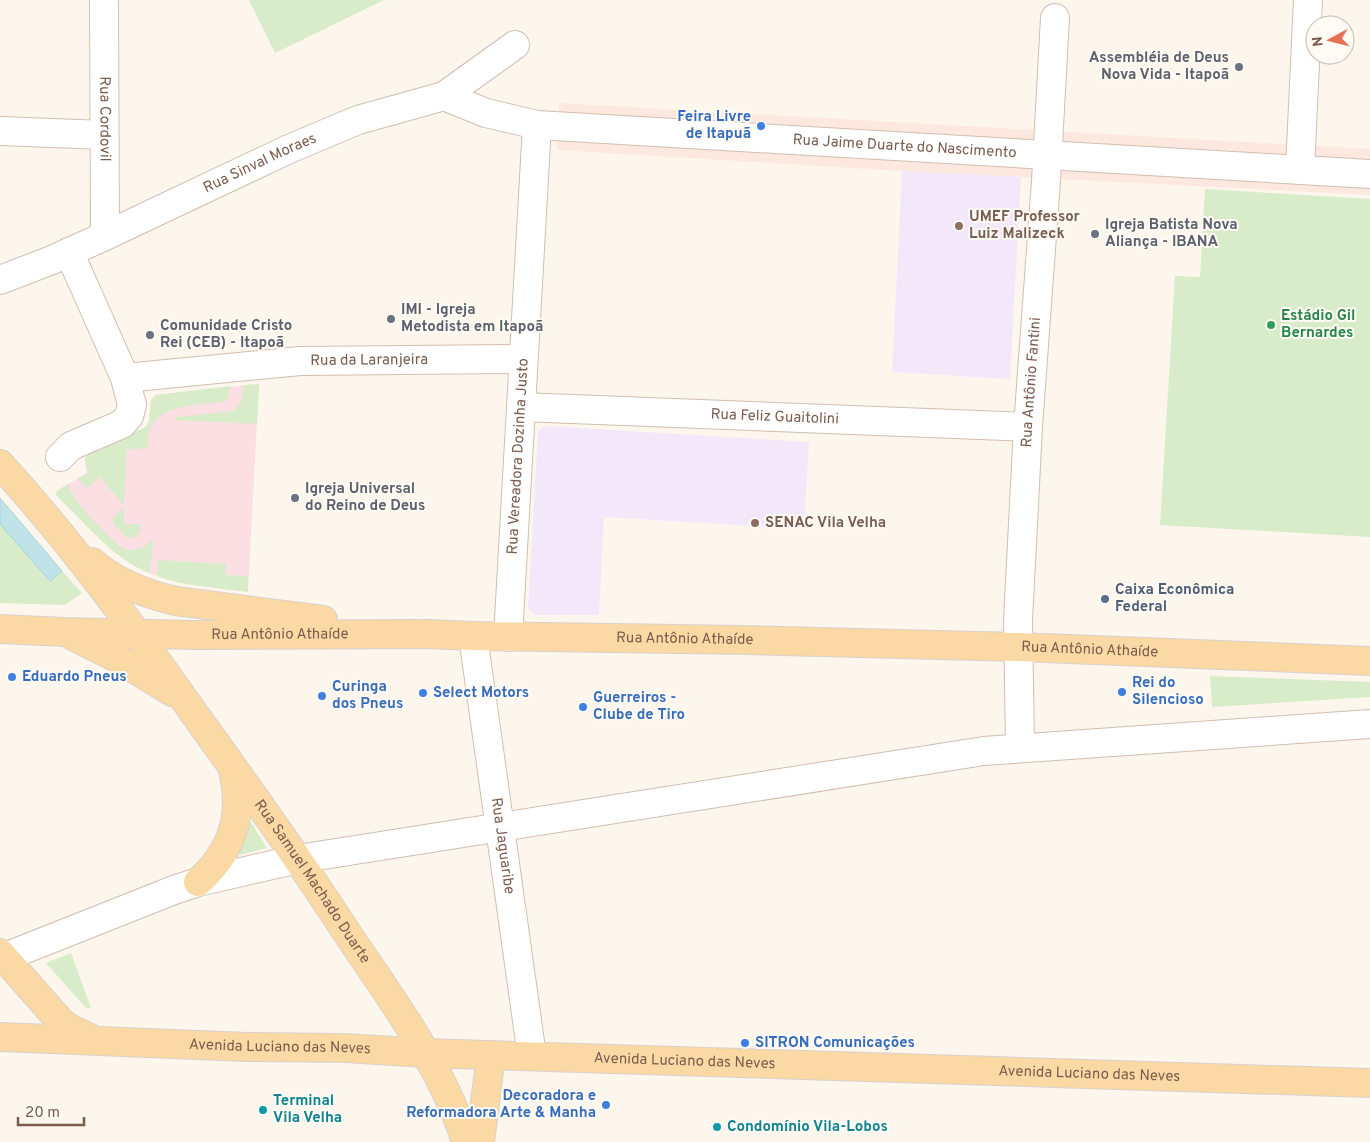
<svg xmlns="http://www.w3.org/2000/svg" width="1370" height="1142" font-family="Overpass,sans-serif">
<rect width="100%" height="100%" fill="#fdf6ec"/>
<polygon fill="#fde8e0" points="559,103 1370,149 1370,195 902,171 557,150"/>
<g fill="#f3e8fa">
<polygon points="902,171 1021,177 1010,379 892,372"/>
<polygon points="544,426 809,442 804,529 604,517 599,615 535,615 528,607 538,431"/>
</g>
<polygon fill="#fbdfe3" points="259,384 248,592 174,581 146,572 117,554 56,495 57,491 87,473 85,459 86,456 146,427 149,421 151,400 156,395"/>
<g fill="#d8ecc9">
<polygon points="249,0 384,0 275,53"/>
<polygon points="1205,189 1370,199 1370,537 1160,525 1175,276 1200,277"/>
<polygon points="259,384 257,424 174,420 177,417 233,411 242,401 244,385"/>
<path d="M231,386L227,399L223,402C199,405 157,403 149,432C148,437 148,443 148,448L126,450L124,506L100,477L87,488L78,479L87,473L85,459L88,453L146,427L149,421L151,400L156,395Z"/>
<path d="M68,484C70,490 72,494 75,499C81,508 116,546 125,549C136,553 146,547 153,539L150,573C116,562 82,520 56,495L57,491Z"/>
<polygon points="124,508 124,524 141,524 140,531 136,537 126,537 113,523 113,517"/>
<polygon points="0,524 50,581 62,571 82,593 65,605 0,603"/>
<path d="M158,560L226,564L225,575L248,576V592C220,588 182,586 157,576Z"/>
<polygon points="1210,676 1370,682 1370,697 1212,707"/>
<polygon points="249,819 267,848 239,855"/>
<polygon points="71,953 91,1008 86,1008 46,963"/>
</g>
<polygon fill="#bfe3e8" stroke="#a5d3da" points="0,498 62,571 50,581 0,524"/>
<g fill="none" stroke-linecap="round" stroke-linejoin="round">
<g stroke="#d1beb0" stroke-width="30">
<g id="minor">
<path id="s1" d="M104,0L105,236"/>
<path id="s2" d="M444,96L486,113L537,125L1370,174"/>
<polyline points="0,131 104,135"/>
<polyline points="1300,169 1308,0"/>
<path id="s3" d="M0,280L52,260L105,236L289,149L358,120L444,96L515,45"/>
<path id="s4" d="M125,378L300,361L523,359"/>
<path id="s5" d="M521,407L1028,427"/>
<polyline points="60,457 71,446 122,424 129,416 132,405 125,378 69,252"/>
<path id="s6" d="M473,636L532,1056"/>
<path id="s7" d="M508,637L537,125"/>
<path id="s8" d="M1020,748L1018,620L1028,427L1046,181L1055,18"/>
<polyline points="0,959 174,890 198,882 298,859 984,751 1370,724"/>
</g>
</g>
<g stroke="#dad1cd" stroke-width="30">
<g id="major">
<path id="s9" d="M0,464C74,545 138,634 201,723C249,790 298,857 343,927C388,995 441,1063 466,1142"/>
<path d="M92,562C116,583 145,594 176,601L323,620"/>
<path id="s10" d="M0,629L64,632L195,635L428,634L473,636L745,640L1018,647L1370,661"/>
<polyline points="73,636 115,657 172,692"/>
<path d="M198,882C232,852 244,816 233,771"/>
<polyline points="0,953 60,1021 69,1028 90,1038"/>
<path id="s11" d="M0,1037L247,1047L346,1048L425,1053L1370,1083"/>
<polyline points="480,1142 491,1055"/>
</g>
</g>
<use href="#minor" stroke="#fff" stroke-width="28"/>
<use href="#major" stroke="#fbd9a5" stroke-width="28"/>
</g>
<g fill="#6b7280" stroke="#fffaf3" stroke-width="2">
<circle cx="1239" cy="67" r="5"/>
<circle cx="1095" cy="234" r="5"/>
<circle cx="391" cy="319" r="5"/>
<circle cx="150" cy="335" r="5"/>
<circle cx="295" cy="498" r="5"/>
</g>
<g fill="#3f7fe0" stroke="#fffaf3" stroke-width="2">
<circle cx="761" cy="126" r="5"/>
<circle cx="12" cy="677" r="5"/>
<circle cx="1122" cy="692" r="5"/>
<circle cx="423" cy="693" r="5"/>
<circle cx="322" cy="696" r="5"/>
<circle cx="583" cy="707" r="5"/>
<circle cx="745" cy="1043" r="5"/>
<circle cx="606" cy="1105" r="5"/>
</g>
<g fill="#8d6e63" stroke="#fffaf3" stroke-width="2">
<circle cx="959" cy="226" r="5"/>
<circle cx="755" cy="523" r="5"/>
</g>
<circle fill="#2e9e5b" stroke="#fffaf3" stroke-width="2" cx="1271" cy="325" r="5"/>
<circle fill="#5c6f8a" stroke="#fffaf3" stroke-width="2" cx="1105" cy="599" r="5"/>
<g fill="#0f9aa8" stroke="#fffaf3" stroke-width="2">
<circle cx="263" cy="1110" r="5"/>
<circle cx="717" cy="1127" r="5"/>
</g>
<g text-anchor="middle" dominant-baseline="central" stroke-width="4" stroke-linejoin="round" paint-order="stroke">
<g font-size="15" font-weight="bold" fill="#5b616d" stroke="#fffaf3" text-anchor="start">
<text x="1229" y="58" text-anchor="end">Assembléia de Deus<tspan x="1229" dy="17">Nova Vida - Itapoã</tspan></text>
<text x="1105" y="225">Igreja Batista Nova<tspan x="1105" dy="17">Aliança - IBANA</tspan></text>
<text x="401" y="310">IMI - Igreja<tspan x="401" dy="17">Metodista em Itapoã</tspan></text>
<text x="160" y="326">Comunidade Cristo<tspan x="160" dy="17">Rei (CEB) - Itapoã</tspan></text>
<text x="305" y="489">Igreja Universal<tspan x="305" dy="17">do Reino de Deus</tspan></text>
</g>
<g font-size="15" font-weight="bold" fill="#366cbe" stroke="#fffaf3" text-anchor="start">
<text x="751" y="117" text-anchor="end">Feira Livre<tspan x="751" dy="17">de Itapuã</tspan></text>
<text x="22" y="677">Eduardo Pneus</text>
<text x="1132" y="683">Rei do<tspan x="1132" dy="17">Silencioso</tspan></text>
<text x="332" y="687">Curinga<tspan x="332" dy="17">dos Pneus</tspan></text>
<text x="433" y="693">Select Motors</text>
<text x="593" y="698">Guerreiros -<tspan x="593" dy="17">Clube de Tiro</tspan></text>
<text x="755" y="1043">SITRON Comunicações</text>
<text x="596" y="1096" text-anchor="end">Decoradora e<tspan x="596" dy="17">Reformadora Arte &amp; Manha</tspan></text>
</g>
<g font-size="15" fill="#7a5c4d" stroke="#fffaf3">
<text stroke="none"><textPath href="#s1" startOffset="119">Rua Cordovil</textPath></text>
<text stroke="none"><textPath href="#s2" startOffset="466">Rua Jaime Duarte do Nascimento</textPath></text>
<text stroke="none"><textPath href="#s3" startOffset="285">Rua Sinval Moraes</textPath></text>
<text stroke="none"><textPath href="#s4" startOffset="245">Rua da Laranjeira</textPath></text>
<text stroke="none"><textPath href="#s8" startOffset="366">Rua Antônio Fantini</textPath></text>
<text stroke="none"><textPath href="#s5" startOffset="254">Rua Feliz Guaitolini</textPath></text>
<text stroke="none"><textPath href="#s7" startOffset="181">Rua Vereadora Dozinha Justo</textPath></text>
<text stroke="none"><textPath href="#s10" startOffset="280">Rua Antônio Athaíde</textPath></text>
<text stroke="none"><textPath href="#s10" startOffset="685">Rua Antônio Athaíde</textPath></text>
<text stroke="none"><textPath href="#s10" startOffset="1090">Rua Antônio Athaíde</textPath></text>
<text stroke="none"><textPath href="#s6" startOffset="212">Rua Jaguaribe</textPath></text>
<text stroke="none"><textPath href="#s9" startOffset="522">Rua Samuel Machado Duarte</textPath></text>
<text stroke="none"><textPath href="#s11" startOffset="280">Avenida Luciano das Neves</textPath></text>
<text stroke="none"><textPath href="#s11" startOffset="685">Avenida Luciano das Neves</textPath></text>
<text stroke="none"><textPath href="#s11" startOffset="1090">Avenida Luciano das Neves</textPath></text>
</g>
<g font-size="15" font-weight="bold" fill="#785e54" stroke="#fffaf3" text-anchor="start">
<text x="969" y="217">UMEF Professor<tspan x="969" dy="17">Luiz Malizeck</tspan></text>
<text x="765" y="523">SENAC Vila Velha</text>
</g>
<g font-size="15" font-weight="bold" fill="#27864d" stroke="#fffaf3" text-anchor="start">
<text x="1281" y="316">Estádio Gil<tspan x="1281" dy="17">Bernardes</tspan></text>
</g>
<g font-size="15" font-weight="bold" fill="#4e5e75" stroke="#fffaf3" text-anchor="start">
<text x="1115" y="590">Caixa Econômica<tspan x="1115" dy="17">Federal</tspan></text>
</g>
<g font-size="15" font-weight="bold" fill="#0d838f" stroke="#fffaf3" text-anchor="start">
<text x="273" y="1101">Terminal<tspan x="273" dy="17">Vila Velha</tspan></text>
<text x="727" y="1127">Condomínio Vila-Lobos</text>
</g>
</g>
<g transform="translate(1330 40) rotate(263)"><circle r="24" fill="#fffaf3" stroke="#cabbb1"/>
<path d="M0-4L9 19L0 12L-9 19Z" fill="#e76f51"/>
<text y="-8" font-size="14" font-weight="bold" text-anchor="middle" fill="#7a5c4d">N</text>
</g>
<path d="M18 1117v8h66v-8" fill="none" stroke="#7a5c4d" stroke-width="2.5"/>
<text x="25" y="1117" font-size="15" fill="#7a5c4d" stroke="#fffaf3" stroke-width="4" paint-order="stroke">20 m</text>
</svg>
